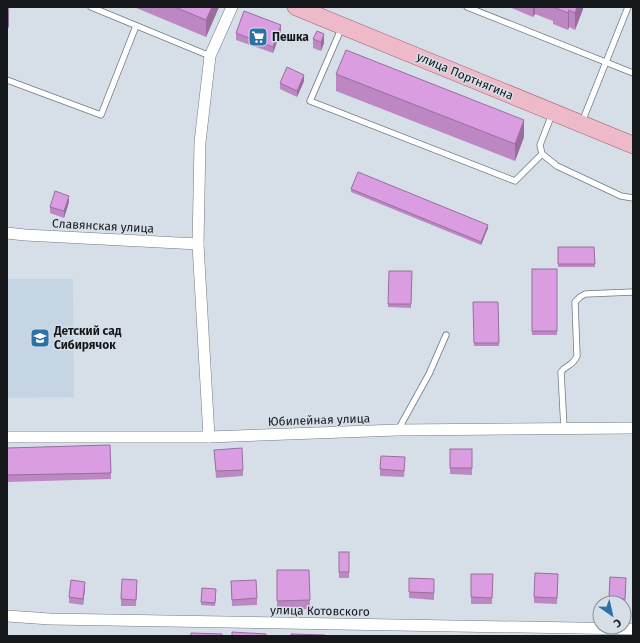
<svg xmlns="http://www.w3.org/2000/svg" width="640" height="643" font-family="'Fira Sans',sans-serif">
<rect width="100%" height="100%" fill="#d6dfe8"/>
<polygon fill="#c6d5e3" points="7,279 73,279 74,397 7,398"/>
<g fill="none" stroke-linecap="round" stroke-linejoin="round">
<g stroke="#717a82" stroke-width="7">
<g id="service">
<polyline points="91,7 210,56"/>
<polyline points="467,7 633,73"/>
<polyline points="342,27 310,101 515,181 542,154"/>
<polyline points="7,80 101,115 136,26"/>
<polyline points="552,114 540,145 542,154 557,166 621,196 633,198"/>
<polyline points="582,122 628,7"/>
<path d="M564,429L561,372C567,364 573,366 577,356L575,302L580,297L585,294L633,292"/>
<polyline points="398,430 429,374 446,335"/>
</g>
</g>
<g stroke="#717a82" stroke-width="12">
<g id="minor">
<polyline points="7,233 25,235 198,244"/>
<polyline points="7,437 209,437 398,430 633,428"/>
<polyline points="209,437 198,244 200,142 210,56 232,7"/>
<polyline points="7,616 50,619 633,629"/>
</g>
</g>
<g stroke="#9a6274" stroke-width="18">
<polyline id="primary" points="296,7 633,145"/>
</g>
<use href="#service" stroke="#fff" stroke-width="5.5"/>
<use href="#minor" stroke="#fff" stroke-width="11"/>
<use href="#primary" stroke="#eeb9c8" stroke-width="17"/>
</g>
<g fill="#bc87c2">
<polygon points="134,7 219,7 206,37"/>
<polygon points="509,7 583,7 583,9 575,30 569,27 568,30 553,24 553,21 535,14 533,17"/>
<polygon points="281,31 273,53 236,40 236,33"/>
<polygon points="313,39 324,43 321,51 313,48"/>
<polygon points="336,74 524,137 515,161 336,91"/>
<polygon points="304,81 297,97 280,89 280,83"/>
<polygon points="351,189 488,228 481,245 351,192"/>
<polygon points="69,202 64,218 50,213 50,207"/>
<polygon points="558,247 594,247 595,267 558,267"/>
<rect x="532" y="269" width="25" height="66"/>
<polygon points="412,271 411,308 388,307 388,304"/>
<polygon points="473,302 498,302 499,346 474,346"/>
<polygon points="110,445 111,479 7,482 7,448"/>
<polygon points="450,449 472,449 472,475 450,474"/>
<polygon points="214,450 243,470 243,476 216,478"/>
<polygon points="405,464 404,477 380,476 380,469"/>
<polygon points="349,552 349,578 339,578 339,572"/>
<polygon points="277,570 309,570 310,609 277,610"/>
<polygon points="493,574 492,604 471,604 471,597"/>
<polygon points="610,577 626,584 625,605 624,605 624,603 609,603"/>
<polygon points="558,580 557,604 534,603 534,597"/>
<polygon points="231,581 257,598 257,605 232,606"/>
<polygon points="137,586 136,606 121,606 121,599"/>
<polygon points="434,586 434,600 409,598 409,592"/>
<polygon points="85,588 83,605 69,603 69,597"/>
<polygon points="202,588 216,589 215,606 201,605"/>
</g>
<g fill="#996e9e">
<polygon points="212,7 219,7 206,37 206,20"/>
<polygon points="533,7 535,7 535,14 533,17"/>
<polygon points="577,7 583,7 583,9 575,30 575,13"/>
<polygon points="9,9 9,26 7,32 7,15"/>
<polygon points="569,10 569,27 568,30 568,13"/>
<polygon points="281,25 281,31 273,53 273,47"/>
<polygon points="324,34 324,43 321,51 321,42"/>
<polygon points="304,75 304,81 297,97 297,91"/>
<polygon points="524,120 524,137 515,161 515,144"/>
<polygon points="69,196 69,202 64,218 64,211"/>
<polygon points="488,225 488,228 481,245 481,242"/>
<polygon points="85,582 85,588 83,605 83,599"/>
</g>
<g fill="#db9de1" stroke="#996e9e">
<polygon points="175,7 212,7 206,20"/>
<polygon points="553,7 577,7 575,13 569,10 568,13"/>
<polygon points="7,8 9,9 7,15"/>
<polygon points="244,11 281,25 273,47 236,33"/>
<polygon points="317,31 324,34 321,42 313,39"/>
<polygon points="346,50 524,120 515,144 336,74"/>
<polygon points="287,67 304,75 297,91 280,83"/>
<polygon points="358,172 488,225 481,242 351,189"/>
<polygon points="55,191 69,196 64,211 50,207"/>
<polygon points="558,247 594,247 595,264 558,264"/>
<rect x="532" y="269" width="25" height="62"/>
<polygon points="389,271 412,271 411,304 388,304"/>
<polygon points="473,302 498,302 499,343 474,343"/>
<polygon points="110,445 111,473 7,475 7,448"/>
<polygon points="242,448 243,470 216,471 214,450"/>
<rect x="450" y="449" width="22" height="19"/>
<polygon points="381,456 405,457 404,471 380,469"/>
<rect x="339" y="552" width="10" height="20"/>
<polygon points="277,570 309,570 310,600 277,601"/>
<polygon points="535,573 558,574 557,598 534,597"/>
<polygon points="471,574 493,574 492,598 471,597"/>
<polygon points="610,577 626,578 625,599 609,598"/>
<polygon points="409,578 434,579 434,593 409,592"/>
<polygon points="122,579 137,580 136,600 121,599"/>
<polygon points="71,580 85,582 83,599 69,597"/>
<polygon points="256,580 257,598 232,600 231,581"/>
<polygon points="202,588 216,589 215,603 201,602"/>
<polygon points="232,632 266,634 266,636 232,636"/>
<polygon points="191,633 222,634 222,636 191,636"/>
<polygon points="291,634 325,635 325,636 291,636"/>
</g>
<defs>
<g id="supermarket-square" transform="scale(1)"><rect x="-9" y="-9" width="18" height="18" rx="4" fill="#2e71a7" stroke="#d6dfe8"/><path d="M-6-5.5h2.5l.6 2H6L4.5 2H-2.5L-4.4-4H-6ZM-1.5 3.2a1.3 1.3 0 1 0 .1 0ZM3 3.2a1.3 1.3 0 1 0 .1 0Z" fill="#fff"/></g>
<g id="school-square" transform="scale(1)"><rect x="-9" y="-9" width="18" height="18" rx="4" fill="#2e71a7" stroke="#d6dfe8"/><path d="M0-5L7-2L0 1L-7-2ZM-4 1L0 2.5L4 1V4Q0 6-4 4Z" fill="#fff"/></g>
</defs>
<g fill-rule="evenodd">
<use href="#supermarket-square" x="258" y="37"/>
<use href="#school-square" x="40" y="338"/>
</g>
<g text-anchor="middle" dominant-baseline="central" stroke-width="3" stroke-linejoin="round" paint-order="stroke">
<g font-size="12" font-weight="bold" fill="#15181b" stroke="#d6dfe8" text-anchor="start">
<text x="272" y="37">Пешка</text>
<text x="54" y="331">Детский сад<tspan x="54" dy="14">Сибирячок</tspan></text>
</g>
<g font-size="12" fill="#15181b" stroke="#d6dfe8">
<text transform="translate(465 76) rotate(23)">улица Портнягина</text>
<text transform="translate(103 226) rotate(3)">Славянская улица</text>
<text transform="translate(319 420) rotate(-2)">Юбилейная улица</text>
<text transform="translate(320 611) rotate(1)">улица Котовского</text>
</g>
</g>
<rect width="640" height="643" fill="none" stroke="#15181b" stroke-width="16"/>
<g transform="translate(612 615) rotate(146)"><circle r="19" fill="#d6dfe8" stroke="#898f96"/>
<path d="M0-3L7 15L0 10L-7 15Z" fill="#2e71a7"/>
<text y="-6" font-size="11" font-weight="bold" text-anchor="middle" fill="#15181b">С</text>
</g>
</svg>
